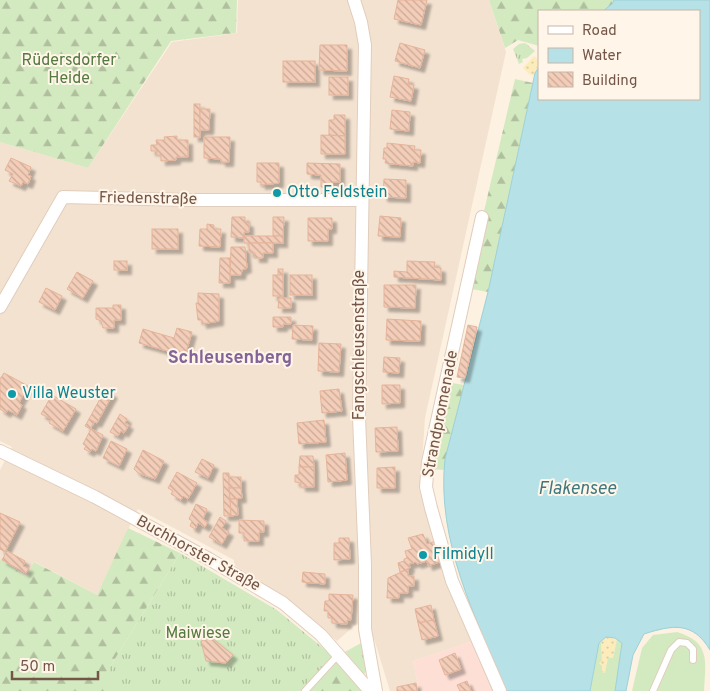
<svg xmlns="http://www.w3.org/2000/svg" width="710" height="691" font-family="Overpass,sans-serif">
<defs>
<pattern id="grass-tufts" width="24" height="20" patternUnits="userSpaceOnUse" patternTransform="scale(1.25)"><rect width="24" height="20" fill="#d3eac0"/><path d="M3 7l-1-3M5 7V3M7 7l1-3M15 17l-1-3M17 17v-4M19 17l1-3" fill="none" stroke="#b0c09e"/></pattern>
<pattern id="forest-firs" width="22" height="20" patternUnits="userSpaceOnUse" patternTransform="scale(1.25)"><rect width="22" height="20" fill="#d3eac0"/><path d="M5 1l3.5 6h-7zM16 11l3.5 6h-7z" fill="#b0c09e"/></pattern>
<pattern id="sand-dots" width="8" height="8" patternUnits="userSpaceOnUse" patternTransform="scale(1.25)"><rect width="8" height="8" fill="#fdecbb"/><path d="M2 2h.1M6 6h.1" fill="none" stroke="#dccca2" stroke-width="1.8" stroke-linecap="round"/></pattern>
<pattern id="building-back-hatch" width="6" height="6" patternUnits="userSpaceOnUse" patternTransform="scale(1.25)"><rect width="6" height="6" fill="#f3cdb8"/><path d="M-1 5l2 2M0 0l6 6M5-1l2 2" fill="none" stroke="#c9a998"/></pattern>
<filter id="shadow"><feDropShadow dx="4.5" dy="4.5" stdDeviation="1" flood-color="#0004"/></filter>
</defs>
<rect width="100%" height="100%" fill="#fdf1e1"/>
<polygon fill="#f4e2d0" points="238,0 489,0 506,52 425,418 422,461 421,492 473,641 413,661 419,691 390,691 368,619 354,626 337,641 279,593 234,565 234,560 138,509 97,595 35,562 27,577 0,559 0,470 12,447 0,441 0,142 88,168 172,42 237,33"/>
<polygon fill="#fddfd5" points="473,641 495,691 419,691 413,661"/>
<g fill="url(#grass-tufts)">
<polygon points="525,43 535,51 527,58 522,59 523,62 519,64 513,49 519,44"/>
<polygon points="180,553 277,610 334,657 304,691 110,691 110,667"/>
<polygon points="363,642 367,670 363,676 343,653"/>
</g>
<g fill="url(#forest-firs)">
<polygon points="0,0 237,0 236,33 171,41 88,168 0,142"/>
<polygon points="489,0 614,0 612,4 603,11 539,11 539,46 518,40 505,48"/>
<polygon points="515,79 533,83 488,292 466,288"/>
<polygon points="452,383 464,385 444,470 432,469"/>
<polygon points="128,528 180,553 110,667 110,691 0,691 0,559 27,577 34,562 97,595"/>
<polygon points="334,657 361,691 304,691"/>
</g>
<g fill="url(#sand-dots)">
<polygon points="534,56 539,61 535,76 529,74 523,68"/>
<polygon points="606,637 617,639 613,658 608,658 606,673 602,672 599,663 602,661 601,642"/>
</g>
<g fill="#d3eac0">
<path d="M677,632C710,642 706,660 704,691H632L642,648L653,635Z"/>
<polygon points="617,639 622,643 615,691 590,691 599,643 601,642 602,661 599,663 602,666 602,672 605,673 608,658 613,658"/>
</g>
<path fill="#b6e1e6" stroke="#9cd1d8" d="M614,0H710V650C693,621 672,625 644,634L633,655L626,691H615L622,643L615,638L606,637L599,643L590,691H506C476,618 436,541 445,459L488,292L535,73L539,67V99H699V11H603L612,4Z"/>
<g fill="url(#building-back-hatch)" stroke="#e5b399" filter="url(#shadow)">
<polygon points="398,0 427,0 421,25 394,19"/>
<polygon points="400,43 425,50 420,68 395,61"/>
<polygon points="320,45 347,45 347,71 319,70"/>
<rect x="283" y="61" width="32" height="21"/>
<polygon points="394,76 409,79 408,84 414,85 411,101 390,97"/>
<rect x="329" y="77" width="19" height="18"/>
<rect x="194" y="104" width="6" height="33"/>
<polygon points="200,109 210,109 209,130 200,130"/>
<polygon points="392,110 410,112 409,131 390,129"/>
<polygon points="334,115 345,115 345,136 329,135 329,120 334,120"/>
<polygon points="321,135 345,136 345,154 321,154"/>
<polygon points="177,136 177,140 188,140 188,157 176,157 176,160 161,161 161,155 157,155 157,151 151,151 151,145 157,145 156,140 165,140 164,137"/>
<polygon points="204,137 230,137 229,162 221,162 221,159 204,158"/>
<polygon points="387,143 415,146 414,150 421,150 420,163 413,162 413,166 385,163 386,159 383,159 384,148 387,148"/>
<polygon points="11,158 31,167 28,175 31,176 28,184 23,182 21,186 9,181 13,174 5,170"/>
<polygon points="257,163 279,163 279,183 261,185 261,182 257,182"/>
<polygon points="307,163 340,164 340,182 332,182 332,188 321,187 321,175 307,174"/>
<polygon points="384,179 406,180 406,198 383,197"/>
<polygon points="380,216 401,218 400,237 378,236"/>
<polygon points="232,217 245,217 245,222 249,223 249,232 244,232 244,238 231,237"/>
<polygon points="273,217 284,217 283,236 273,236"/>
<polygon points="308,218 332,218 332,229 328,229 328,241 308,241"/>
<polygon points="207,224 214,225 214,229 221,229 220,247 199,246 200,229 207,229"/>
<rect x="152" y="229" width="26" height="20"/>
<rect x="244" y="236" width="39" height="7"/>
<polygon points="249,243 273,243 273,253 263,253 263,258 255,258 255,253 249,253"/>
<polygon points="231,247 245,247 247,268 242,270 241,275 230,275"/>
<polygon points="220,258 230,258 230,283 219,283"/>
<rect x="114" y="261" width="13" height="9"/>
<polygon points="407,261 435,262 434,267 441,268 441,280 394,277 394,271 407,272"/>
<rect x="278" y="269" width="5" height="6"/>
<polygon points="77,272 93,281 83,298 67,289"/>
<rect x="273" y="275" width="10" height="21"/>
<rect x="290" y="275" width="22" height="20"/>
<polygon points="384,285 416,285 415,308 384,307"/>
<polygon points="46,288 62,296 55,310 39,302"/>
<polygon points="198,293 219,294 219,321 202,324 202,320 198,320 196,303 198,303"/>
<polygon points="279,298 291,298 291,308 278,308"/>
<polygon points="113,305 121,305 121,320 114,320 114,328 103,328 101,321 96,319 96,308 113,308"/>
<polygon points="273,317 291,317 291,324 283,324 283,327 273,327"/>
<polygon points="387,319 421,321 420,341 386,340"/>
<polygon points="293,325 313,326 312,340 292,339"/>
<polygon points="468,325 477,327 465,378 457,377"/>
<polygon points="177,328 192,332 185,356 139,343 143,329 174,338"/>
<polygon points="319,343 341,344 339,372 318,371"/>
<polygon points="384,357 400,358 399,373 383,372"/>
<polygon points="4,373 28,386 19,403 22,405 17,415 8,410 6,413 0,409 0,379"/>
<polygon points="382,385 400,385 400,403 382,404"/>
<polygon points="105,389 113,394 109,401 101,397"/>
<polygon points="339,389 342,411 322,413 320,391"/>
<polygon points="52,395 76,409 63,431 49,423 51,419 41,414"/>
<polygon points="101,397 109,401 97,423 89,419"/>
<polygon points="120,414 127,419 125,423 129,425 124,433 121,431 118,436 110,432"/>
<polygon points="89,419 94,422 90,429 85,426"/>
<polygon points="324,420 326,442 299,444 297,423"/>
<polygon points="397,427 398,451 376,452 375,428"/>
<polygon points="91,429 103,435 96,451 92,449 90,452 84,449 86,446 83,444"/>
<polygon points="111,441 127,449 119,466 103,458"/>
<polygon points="143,450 164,461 155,479 138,473 134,469"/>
<polygon points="345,453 347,480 328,482 326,455"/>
<polygon points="300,456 313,456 314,467 299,467"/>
<polygon points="202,459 214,465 208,478 195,472"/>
<polygon points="299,467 314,467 314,487 301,487 301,483 295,482 295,475 299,475"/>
<polygon points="395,467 395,488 377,488 377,468"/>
<polygon points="177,472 197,483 188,499 183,496 181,500 171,494 173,491 168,488"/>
<polygon points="223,473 229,473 231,516 224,516"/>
<rect x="229" y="477" width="12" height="11"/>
<polygon points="229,488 241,488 242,498 230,499"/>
<polygon points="230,499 237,499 238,515 231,516"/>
<polygon points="196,504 207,509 203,519 208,522 205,527 198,523 195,529 190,526 192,521 189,519"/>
<polygon points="0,513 20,522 5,552 0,549"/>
<polygon points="220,517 226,521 222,528 229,532 222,544 209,537"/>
<polygon points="239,520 264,521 264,532 259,532 259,541 244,541 244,533 239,533"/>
<polygon points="423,534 427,544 436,541 442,561 428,566 427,561 417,564 416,562 409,564 410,568 400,572 398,563 404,561 404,559 407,558 405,551 412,549 408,538"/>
<polygon points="339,538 349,538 350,559 334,560 334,543 339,543"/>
<polygon points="7,551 25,561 23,566 29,568 26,573 2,560"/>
<polygon points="408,569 408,576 414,576 414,586 408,586 408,593 399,593 399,598 387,598 388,578"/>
<polygon points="303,572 325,574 325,584 302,582"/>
<polygon points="329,594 353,595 351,620 347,620 347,624 332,623 332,618 328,618 328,611 324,611 325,601 329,601"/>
<polygon points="431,605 434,620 418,623 415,609"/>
<polygon points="434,620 438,636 422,640 418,623"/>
<polygon points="211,637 233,655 226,663 206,661 201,641"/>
<polygon points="455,653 461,669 445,675 439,660"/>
<polygon points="467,681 471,691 460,691 457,685"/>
<polygon points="416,683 417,691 397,691 397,687"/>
</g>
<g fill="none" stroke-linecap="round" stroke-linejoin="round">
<g stroke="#e1cdbd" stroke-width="8">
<g id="lane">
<polyline points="305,691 339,654"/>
<polyline points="653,691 671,650 679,642 687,643 693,649 693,660"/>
</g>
</g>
<g stroke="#e1cdbd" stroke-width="14">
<g id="street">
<polyline points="354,0 361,22 365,45 359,417 365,565 365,629 376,691"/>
<polyline points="482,217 428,462 426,487 431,508 452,581 500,691"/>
<polyline points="0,307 63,197 189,200 361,200"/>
<polyline points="0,451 95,497 209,559 283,603 321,635 370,691"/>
</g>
</g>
<use href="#lane" stroke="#fff" stroke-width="6"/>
<use href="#street" stroke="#fff" stroke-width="12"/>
</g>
<g fill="#0f9aa8" stroke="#fff5e8" stroke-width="2">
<circle cx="277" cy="193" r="5"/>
<circle cx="12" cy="394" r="5"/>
<circle cx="423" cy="555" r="5"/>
</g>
<g text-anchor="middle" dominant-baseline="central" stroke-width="4" stroke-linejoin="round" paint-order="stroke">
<g font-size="16" fill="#547a40" stroke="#fff5e8">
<text x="69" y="61">Rüdersdorfer<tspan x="69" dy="18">Heide</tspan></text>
<text x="198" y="634">Maiwiese</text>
</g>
<g font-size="16" fill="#0d838f" stroke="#fff5e8" text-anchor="start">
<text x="287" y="193">Otto Feldstein</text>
<text x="22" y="394">Villa Weuster</text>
<text x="433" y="555">Filmidyll</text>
</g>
<g font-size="16" fill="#745648" stroke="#fff5e8">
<text transform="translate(148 199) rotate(1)">Friedenstraße</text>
<text transform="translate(360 345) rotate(-90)">Fangschleusenstraße</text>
<text transform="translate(441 414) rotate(-79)">Strandpromenade</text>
<text transform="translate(198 554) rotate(29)">Buchhorster Straße</text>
</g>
<g font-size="18" font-weight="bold" fill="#846398" stroke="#fff5e8">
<text x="230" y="358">Schleusenberg</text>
</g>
<g font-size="18" font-style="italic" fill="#3e7982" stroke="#fff5e8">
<text x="577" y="489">Flakensee</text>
</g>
</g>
<rect x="538" y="10" width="162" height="90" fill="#fff5e8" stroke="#c7b5a8"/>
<rect x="548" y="26" width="25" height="8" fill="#ffffff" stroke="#c7b5a8"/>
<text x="582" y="35" font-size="15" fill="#745648">Road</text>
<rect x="548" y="48" width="25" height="15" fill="#b6e1e6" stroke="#c7b5a8"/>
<text x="582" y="60" font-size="15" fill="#745648">Water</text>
<rect x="548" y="72" width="25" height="15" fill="url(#building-back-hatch)" stroke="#c7b5a8"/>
<text x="582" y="85" font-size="15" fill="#745648">Building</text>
<path d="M12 671v8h86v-8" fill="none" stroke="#745648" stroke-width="2.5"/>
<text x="20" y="671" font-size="15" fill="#745648" stroke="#fff5e8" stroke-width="4" paint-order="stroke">50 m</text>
</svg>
